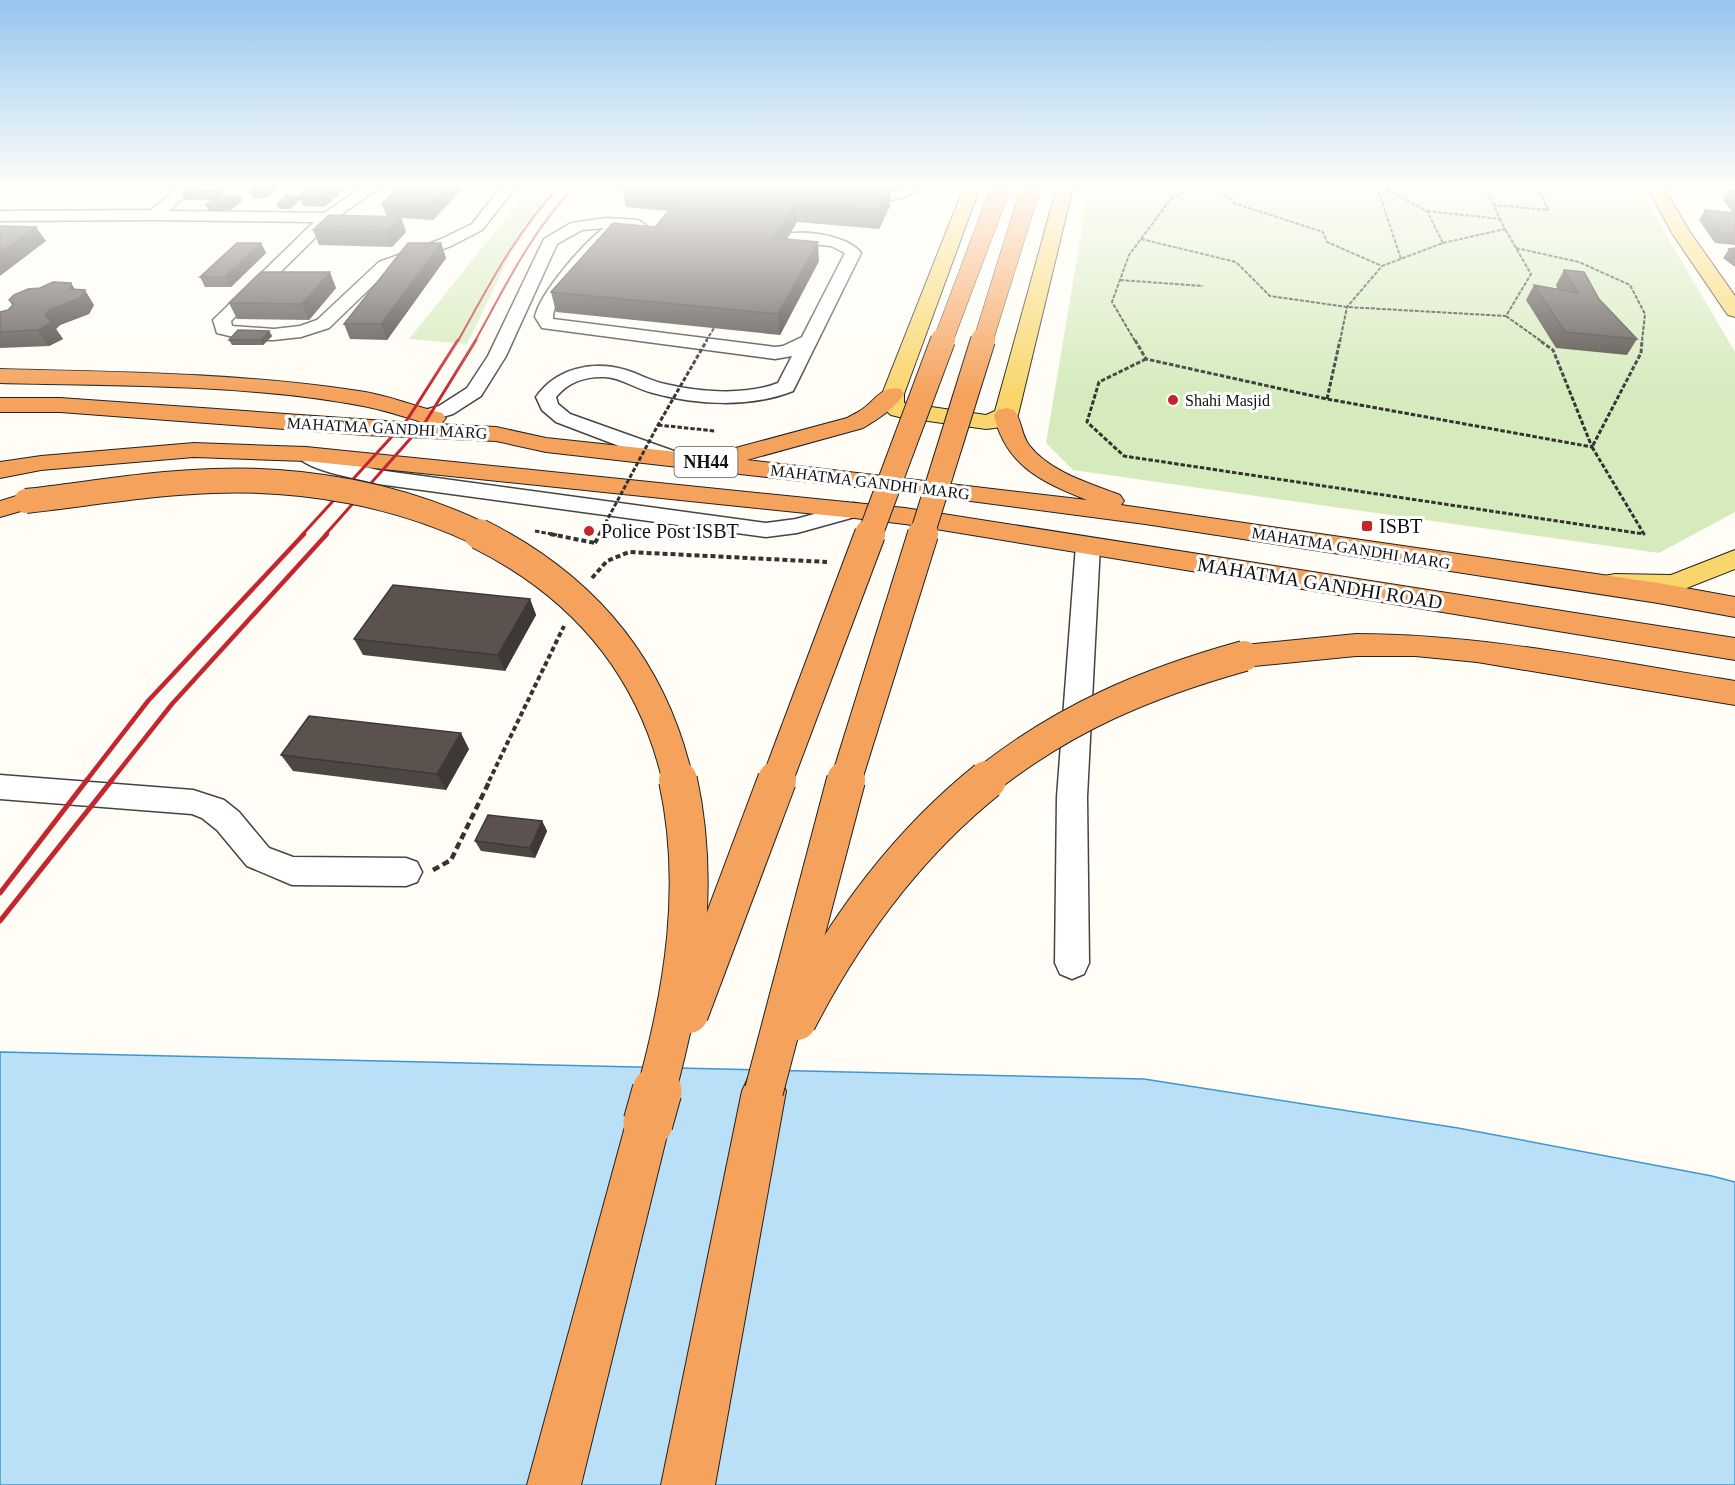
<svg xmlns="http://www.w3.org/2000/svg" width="1735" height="1485" font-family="Georgia,serif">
<rect width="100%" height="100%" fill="#fffdf5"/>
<g fill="#d5ebbd">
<polygon points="531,187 558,187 513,249 467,344 409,339"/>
<polygon points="1089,187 1638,187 1735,352 1735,512 1659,553 1073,470 1046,443"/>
</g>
<polygon fill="#b9e0f7" stroke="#3f96cf" stroke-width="1.5" points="0,1052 1144,1079 1458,1128 1712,1176 1735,1182 1735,1485 0,1485"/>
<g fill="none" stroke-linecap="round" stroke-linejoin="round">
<g stroke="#444" stroke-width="3">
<g id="minor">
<polygon points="179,187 195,187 169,211 324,213 363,187 380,187 332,221 231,321 232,326 274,329 300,326 317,320 379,262 439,240 472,224 501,187 516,187 482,230 451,246 391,268 329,328 301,337 274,340 246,340 217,333 213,320 314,222 155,220 0,221 0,211 151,210"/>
<path d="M906,187H922C910,202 857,207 844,194C854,183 888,198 906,187Z"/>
<path d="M606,218L638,220L646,225L643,228L618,233L610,238C593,257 552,294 553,319L775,347L783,346L802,337L845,253L831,246L781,241L779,238L781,235C802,229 848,235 861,253L793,391C751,408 696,405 653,393C636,389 622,378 605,377C586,376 568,382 556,397L558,404L570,414L685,455L688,460L685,465L677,466L669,465L556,422L542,410L536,397C556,368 593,360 626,370C639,374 651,381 665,384C699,392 745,396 778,383L792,356L775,359L542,328L535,317C539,294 585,241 604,228L582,230L557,244L506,356L481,396L453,414L425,422L418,420L415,416L418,412L439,406L467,388L488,356L544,239L571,223Z"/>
<path d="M306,448L335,460L378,470L766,523L796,519L854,503L862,505L865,510L862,515L797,533L766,537L378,484C357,478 308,472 295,454L298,449Z"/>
<polygon points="1088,538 1096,540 1100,545 1087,797 1089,963 1084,974 1072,979 1060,974 1055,963 1057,797 1076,545 1080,540"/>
<polygon points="0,775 193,790 224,800 239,812 269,848 293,857 406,858 417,862 422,872 417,882 406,886 292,885 247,866 217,830 202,818 192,814 0,799"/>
</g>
</g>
<g stroke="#222" stroke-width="2">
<g id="major">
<path d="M964,187H980L904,394V403L986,415L995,411L1057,187H1073L1018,415C1010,426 998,428 986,429L899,417L891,415L880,405L882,394Z"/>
<polygon points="1647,187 1663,187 1690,232 1735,296 1735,317 1728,315 1725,311 1672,233"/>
<polygon points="1735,550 1735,569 1674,593 1615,592 1605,590 1601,583 1605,576 1615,574 1671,575"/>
</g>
</g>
<g stroke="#222" stroke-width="2">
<g id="highway">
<path d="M0,369C119,372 240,373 359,391C387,395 414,406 442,413L446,418L442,423L438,424L496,427L546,438L715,456L717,453L847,418C852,415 859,412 864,408C877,398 883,385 901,389L904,394C894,409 878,419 863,428L747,460L1087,500C1042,482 1006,466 994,415L998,410L1006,408L1014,410C1022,421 1021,434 1029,445C1050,472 1089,483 1120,495L1124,501L1121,505L1658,583L1735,597V617L1658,603L1145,524L917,494L546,452L496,441L365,435L60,412H0V398H60L429,424C407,418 385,410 363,406C248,384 117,386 0,383Z"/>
<polygon points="194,443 306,447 905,508 1735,638 1735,660 905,524 854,518 306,461 194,457 41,470 0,478 0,462 41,456"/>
<polygon points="26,493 35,495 39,501 35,507 0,517 0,501"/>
<path d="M1356,634C1484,634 1609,661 1735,681V705L1477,662L1415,656H1356L1244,667L1233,664L1229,656L1233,648L1244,645Z"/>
<polygon points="764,1069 779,1076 786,1091 715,1485 661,1485 742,1091 749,1076"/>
<polygon points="648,1101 664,1107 670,1123 581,1485 527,1485 626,1123 632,1107"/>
</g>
</g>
<g stroke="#333" stroke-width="2" stroke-dasharray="4 1.5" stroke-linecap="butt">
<polyline points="1217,187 1234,203 1323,232 1327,242 1382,266"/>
<polyline points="1377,187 1401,259"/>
<polyline points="1493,205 1548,210 1538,187"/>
<polyline points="1427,211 1500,219 1485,187"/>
<polyline points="1141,239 1236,262 1270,296 1347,307 1506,316 1531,274 1505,229"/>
<polyline points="1443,243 1505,229 1500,219"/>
<polyline points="1516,248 1579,262 1630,285 1645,314 1642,341"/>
<polyline points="1120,280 1203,286"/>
<polyline points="1506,316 1541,341"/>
<polyline points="1135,341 1112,302 1129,255 1170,200 1191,187"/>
<polyline points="1340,341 1347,307 1382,266 1443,243 1427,211 1381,187"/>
</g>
<g stroke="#333" stroke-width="3" stroke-dasharray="4.5 2" stroke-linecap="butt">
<polyline points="1135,340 1146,359 1327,399 1592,447 1553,350 1539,340"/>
<polyline points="1146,359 1099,382 1087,422 1124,456 1644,534 1592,447 1641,353 1642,340"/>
<polyline points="1327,399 1340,340"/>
<polyline points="658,425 715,431"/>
<polyline points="535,531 557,535"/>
</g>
<g stroke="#333" stroke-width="4" stroke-dasharray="5 3" stroke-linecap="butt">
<polyline points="550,534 595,543"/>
<polyline points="592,578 607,561 629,552 827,562"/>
<polyline points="489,781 564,626"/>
</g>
<polyline stroke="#333" stroke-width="4.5" stroke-dasharray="7 4" stroke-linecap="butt" points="433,870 451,860 490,780"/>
<use href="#minor" fill="#fff" fill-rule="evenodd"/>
<use href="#major" fill="#f9d66b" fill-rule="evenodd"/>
<use href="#highway" fill="#f5a25d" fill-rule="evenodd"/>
<g stroke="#c4262e" stroke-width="2">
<path d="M458,341C488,287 516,232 559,187"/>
<path d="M475,341C505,287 531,232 574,187"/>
</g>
<g stroke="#c4262e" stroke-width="3">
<polyline points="302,535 407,420 458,340"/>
<polyline points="325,535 426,421 476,340"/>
</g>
<g stroke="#c4262e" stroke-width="4.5">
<polyline points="86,781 148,701 304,534"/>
<polyline points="111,781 172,704 327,534"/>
</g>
<g stroke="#c4262e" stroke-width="5">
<polyline points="0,893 87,780"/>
<polyline points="0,921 112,780"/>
</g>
<g stroke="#222" stroke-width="20" stroke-linecap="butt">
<g id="highway-bridge-far4">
<polyline points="943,341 1001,187"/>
<polyline points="983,341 1031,187"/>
</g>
</g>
<g stroke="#222" stroke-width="26" stroke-linecap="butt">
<g id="highway-bridge-far3">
<path d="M26,501C88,494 150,483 212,481C303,477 401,495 482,535"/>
<polyline points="870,535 943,340"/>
<polyline points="922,535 983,340"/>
</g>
</g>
<g stroke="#222" stroke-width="32" stroke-linecap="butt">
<g id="highway-bridge-far2">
<path d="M479,534C583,586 652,667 678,781"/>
<polyline points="777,781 870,534"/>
<polyline points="846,781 923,534"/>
<path d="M985,781C1064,718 1147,683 1244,656"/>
</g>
</g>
<g stroke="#222" stroke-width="40" stroke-linecap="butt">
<g id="highway-bridge-far1">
<polyline points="689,1014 777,780"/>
<path d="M797,1021C845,928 905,846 987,780"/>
<polyline points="764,1091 846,780"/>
<path d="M656,1092C684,990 701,885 678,780"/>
</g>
</g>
<g stroke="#222" stroke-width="51" stroke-linecap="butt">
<polyline id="highway-bridge" points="648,1123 657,1091"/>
</g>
<polyline stroke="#333" stroke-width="2" stroke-dasharray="4 1.5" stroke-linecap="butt" points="706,341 714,328"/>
<polyline stroke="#333" stroke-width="3" stroke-dasharray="4.5 2" stroke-linecap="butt" points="599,535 658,425 707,340"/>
<polyline stroke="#333" stroke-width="4" stroke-dasharray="5 3" stroke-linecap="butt" points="595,543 600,534"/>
<use href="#highway-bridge-far4" stroke="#f5a25d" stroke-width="19"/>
<use href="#highway-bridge-far3" stroke="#f5a25d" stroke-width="24"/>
<use href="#highway-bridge-far2" stroke="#f5a25d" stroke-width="30"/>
<use href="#highway-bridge-far1" stroke="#f5a25d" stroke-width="38"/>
<use href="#highway-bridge" stroke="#f5a25d" stroke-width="49"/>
</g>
<g fill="#4d4742">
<polygon points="279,187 267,198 253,198 250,193"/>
<polygon points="311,187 343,187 344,190 324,207 303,206 299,196"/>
<polygon points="464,187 433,220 401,218 406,232 392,247 319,245 313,230 387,217 382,204"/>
<polygon points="890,187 890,206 879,229 797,222 787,239 819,261 780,335 556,312 551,292 655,227 668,211 626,207 622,189"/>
<polygon points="1729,190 1735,191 1735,245 1715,243 1699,220 1705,210 1733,213 1723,200"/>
<polygon points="183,195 240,196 242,201 231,210 208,210 206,205 212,200 185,200"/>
<polygon points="298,196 300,200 290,209 279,209 277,204"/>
<polygon points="261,243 266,253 231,287 205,287 200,277"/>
<polygon points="441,243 446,258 387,340 350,339 344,324"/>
<polygon points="1735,248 1735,267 1723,258 1729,249"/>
<polygon points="1564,270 1637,339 1627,355 1556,348 1526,300 1534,285 1558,290 1556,285"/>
<polygon points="336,288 309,320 237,319 229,303"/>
<polygon points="9,300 94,305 89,314 60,325 56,329 63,339 49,346 0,348 0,312 8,310 12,305"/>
<polygon points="269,331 272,336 263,345 232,345 229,340"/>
<polygon points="530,599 536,615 505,671 363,655 354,639"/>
<polygon points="469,749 446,790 293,771 281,755"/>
<polygon points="542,821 547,831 535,858 481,851 475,841"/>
</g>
<g fill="#3f3936">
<polygon points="271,187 279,187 267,198 264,193"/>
<polygon points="333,187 343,187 344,190 324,207 320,197"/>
<polygon points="447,187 464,187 433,220 428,206"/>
<polygon points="890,187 890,206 879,229 879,210"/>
<polygon points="221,191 223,195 218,200 216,195"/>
<polygon points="240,196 242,201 231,210 229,206"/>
<polygon points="298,196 300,200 290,209 288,204"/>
<polygon points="796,203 797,222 776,257 774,238"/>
<polygon points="401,217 406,232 392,247 386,232"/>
<polygon points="36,227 46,241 0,276 0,253"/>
<polygon points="818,242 819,261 780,335 778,314"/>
<polygon points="261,243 266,253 231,287 225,277"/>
<polygon points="441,243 446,258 387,340 381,324"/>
<polygon points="330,272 336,288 309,320 302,304"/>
<polygon points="71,283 80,297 85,290 94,305 89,314 60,325 56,329 63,339 49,346 38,330 45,315 70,289"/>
<polygon points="269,331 272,336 263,345 261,340"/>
<polygon points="530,599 536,615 505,671 498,655"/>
<polygon points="461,733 469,749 446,790 437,774"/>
<polygon points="542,821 547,831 535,858 530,848"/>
</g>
<g fill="#5a524d" stroke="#3f3936" stroke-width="1.5">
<polygon points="257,187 271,187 264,193 250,193"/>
<polygon points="311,187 333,187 320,197 299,196"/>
<polygon points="399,187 447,187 428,206 382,204"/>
<polygon points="624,187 890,187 879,210 796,203 774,238 818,242 778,314 551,292 613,223 655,227 683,194 622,189"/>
<polygon points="1729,190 1735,191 1735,198"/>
<polygon points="188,191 221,191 216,195 183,195"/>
<polygon points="287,195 298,196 288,204 277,204"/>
<polygon points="217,196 240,196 229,206 206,205"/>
<polygon points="1705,210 1735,213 1735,234 1721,233"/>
<polygon points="329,215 401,217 386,232 313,230"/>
<polygon points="1,226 36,227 0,253 0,227"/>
<polygon points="237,243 261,243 225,277 200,277"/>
<polygon points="408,243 441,243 381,324 344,324"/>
<polygon points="1735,248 1735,253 1729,249"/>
<polygon points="1564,270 1584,272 1599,299 1637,339 1565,332 1534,285 1578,293"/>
<polygon points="261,272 330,272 302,304 229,303"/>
<polygon points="53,282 71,283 70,289 85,290 80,298 49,310 45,315 52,323 38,330 0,332 0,312 8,310 14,304 9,300 14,295 28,289 40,288"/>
<polygon points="238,330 269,331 261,340 229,340"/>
<polygon points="393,585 530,599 498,655 354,639"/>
<polygon points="309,716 461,733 437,774 281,755"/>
<polygon points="488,815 542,821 530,848 475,841"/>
</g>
<linearGradient id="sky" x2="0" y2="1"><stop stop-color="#95c6ee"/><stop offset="0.47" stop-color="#fffefa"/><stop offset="1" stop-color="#fffefa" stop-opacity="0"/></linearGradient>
<rect width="1735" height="395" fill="url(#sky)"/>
<g fill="#c4262e" stroke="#fff" stroke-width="2">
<circle cx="1173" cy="400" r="6"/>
<rect x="1361" y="520" width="12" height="12" rx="3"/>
<circle cx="589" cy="531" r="6"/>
</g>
<g text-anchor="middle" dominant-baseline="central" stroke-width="6" stroke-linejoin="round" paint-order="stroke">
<g font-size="16" fill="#111" stroke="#fff" text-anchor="start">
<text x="1185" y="400">Shahi Masjid</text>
</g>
<g font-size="16" fill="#111" stroke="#fff">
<text transform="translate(387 428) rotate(3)">MAHATMA GANDHI MARG</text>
<text transform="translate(870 482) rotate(7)">MAHATMA GANDHI MARG</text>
<text transform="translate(1351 548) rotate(9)">MAHATMA GANDHI MARG</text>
</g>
<rect fill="#fff" stroke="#585858" stroke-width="1.5" x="674.5" y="447" width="63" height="30" rx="4.5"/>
<g font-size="18" font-weight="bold" fill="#111">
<text x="706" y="462">NH44</text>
</g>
<g font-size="20" fill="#111" stroke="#fff" text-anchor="start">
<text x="1379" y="526">ISBT</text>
<text x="601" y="531">Police Post ISBT</text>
</g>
<g font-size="20" fill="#111" stroke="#fff">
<text transform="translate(1320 583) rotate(9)">MAHATMA GANDHI ROAD</text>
</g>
</g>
</svg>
